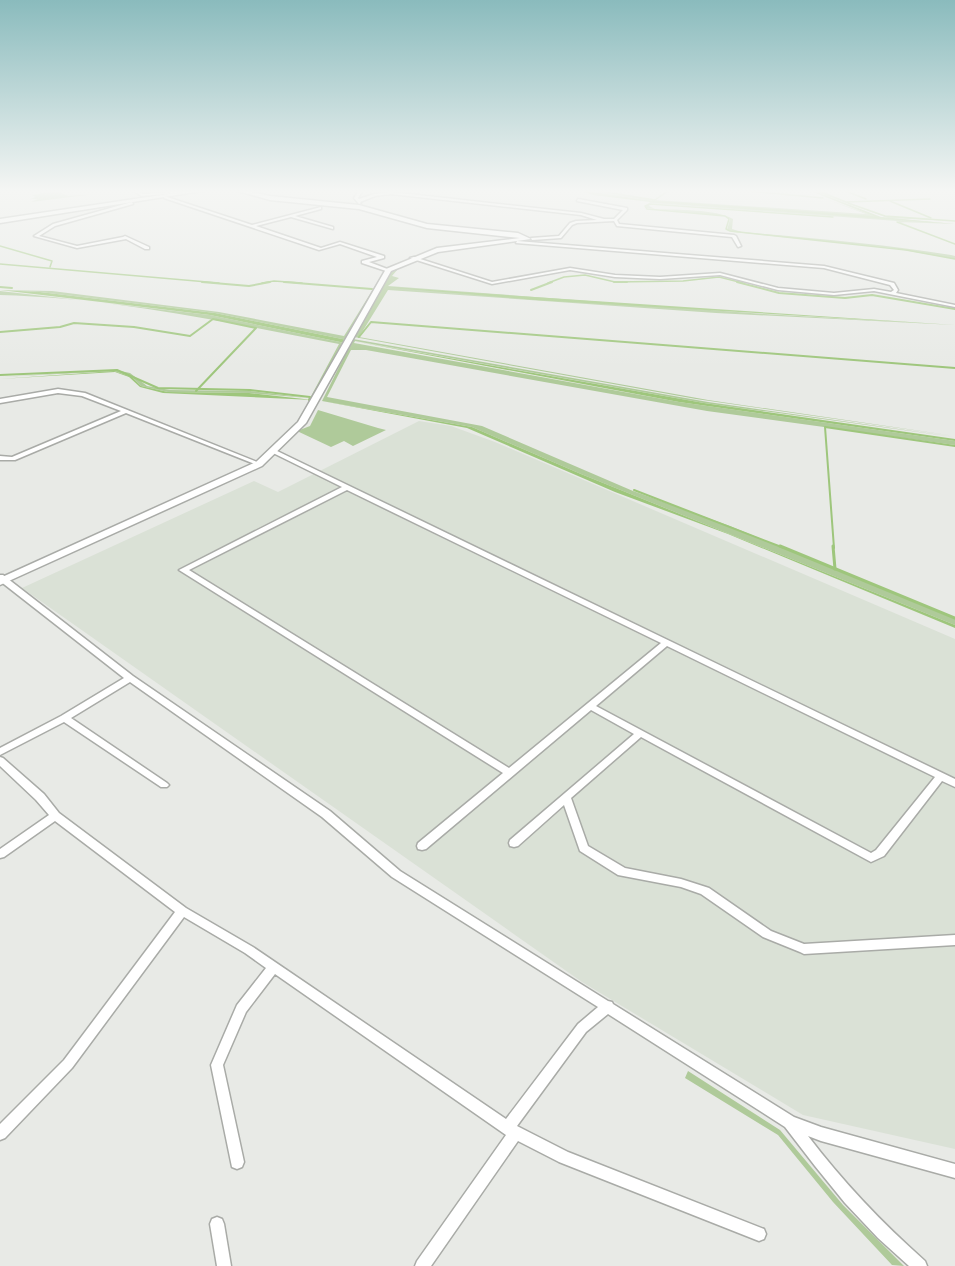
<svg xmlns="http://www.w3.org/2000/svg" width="955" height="1266" font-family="'IBM Plex Serif',serif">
<rect width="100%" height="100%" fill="#e8eae6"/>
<polygon fill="#dae1d6" points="419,421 451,426 495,442 955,639 955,1149 803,1115 582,982 22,588 254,481 278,492"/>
<g fill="#afca9a">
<path d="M583,190L655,200L866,214L823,198L874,216H869L888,218L812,190H815L884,216L955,221L888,218L955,224L899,222L955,244L897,221L665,204L650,203L649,206L655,209C676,210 716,209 733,219L732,229L742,232C812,238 882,244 951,255L955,256V259L892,248L733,232L727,230L730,219L724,216L647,208L646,206L650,202H659Z"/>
<polygon points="57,191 68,196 95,194 31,202 38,199 31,199 35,197 32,195"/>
<polygon points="418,260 398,269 392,276 399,278 388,286 764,314 955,325 716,313 388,290 359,337 708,400 955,436 696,399 354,337 391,272 410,261"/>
<polygon points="383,273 385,274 347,340 215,313 40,292 0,290 52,291 219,312 344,336"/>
<path d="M0,291L210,315L345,343L313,400H309L339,344C225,322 115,298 0,295Z"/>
<polygon points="353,339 708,402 955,437 704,403 355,341 354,343 679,402 955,441 955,445 707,411 366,350 351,350 327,397 482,426 633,491 730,526 955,619 955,625 581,474 472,427 322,401"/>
<polygon points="116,370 130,373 147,386 170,390 250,391 309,398 249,393 168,392 141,386 132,377 114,371 0,377"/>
<polygon points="318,410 378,428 386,430 353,446 344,441 331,447 297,431 310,426"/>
<polygon points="688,1071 780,1130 843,1205 904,1266 892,1265 833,1202 778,1135 685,1078"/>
</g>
<g fill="#9ec67c">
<polygon points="580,190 646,200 873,216 808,190 812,190 881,217 955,224 650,202 593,195"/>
<polygon points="385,287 955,325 536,300"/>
<polygon points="0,290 40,292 215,313 347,340 345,343 210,315"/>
<polygon points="353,341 704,403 955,439 955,441 679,402"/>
<polygon points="114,371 132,377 141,386 168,392 249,393 313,400 163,393 140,387 129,377 115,372 0,379"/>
<polygon points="322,401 472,427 581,474 955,625 955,628 728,534 615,492 467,428"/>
</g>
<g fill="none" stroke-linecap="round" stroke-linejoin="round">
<g stroke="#9ec67c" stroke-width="1.5">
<polyline points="593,190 655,200 669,190"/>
<polyline points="738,190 823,198"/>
<polyline points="816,190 846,202 930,199"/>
<polyline points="843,190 866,199"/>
<polyline points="890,201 931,218"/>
<polyline points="848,203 885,216 955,221"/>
<polyline points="833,217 650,204 645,206 647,209 725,216 729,219 726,229 730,231 906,250 955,259"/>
<polyline points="897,222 955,244"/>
<polyline points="0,246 52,261 50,267"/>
<polyline points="0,264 219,283"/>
<polyline points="262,283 274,281 302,283"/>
<polyline points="548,283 564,277 585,275 615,282 683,281 719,277 743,283"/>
</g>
<g stroke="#9ec67c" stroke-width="2">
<polyline points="202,282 249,286 270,282"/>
<polyline points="284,282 372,289"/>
<polyline points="614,282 627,282"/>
<polyline points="737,282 779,293 845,298 872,295 955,309"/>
<polyline points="0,287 12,288"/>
<polyline points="531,290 552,282"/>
<polyline points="0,332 60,327 74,323 134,327 190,336 213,319 256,328 196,391"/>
<polyline points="359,337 371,322 955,368"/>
<polyline points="0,375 117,370 158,388 250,390 310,397 309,400"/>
<polyline points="634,490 784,548"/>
<polyline points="834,548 825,427 955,446"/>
</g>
<g stroke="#9ec67c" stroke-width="3">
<polyline points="780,546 955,618"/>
<polyline points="833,546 835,569"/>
</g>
<g stroke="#a9aba7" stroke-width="3">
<g id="street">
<polygon points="131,190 136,190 143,194 184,191 186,192 142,196"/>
<polygon points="359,190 363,190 358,198 359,199 374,194 391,192 581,213 604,219 614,219 623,210 577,201 578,199 627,208 627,210 617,220 619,224 734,235 736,236 741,246 738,247 732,237 617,226 614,221 577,223 572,225 561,238 532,240 531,238 559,236 570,223 576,221 597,220 581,215 391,194 375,196 360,202 361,203 359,204 354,198"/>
<polygon points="164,196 252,225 321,207 321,209 295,216 333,227 333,229 291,217 256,226 321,248 340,242 384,256 384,258 369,262 390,270 386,271 362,263 362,261 377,257 340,244 319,250 164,198"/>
<polygon points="132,202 133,204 55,226 39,236 77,246 123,237 125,236 149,247 149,249 145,249 126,239 77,248 34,236 53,224"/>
<polygon points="517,241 824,266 894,283 898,290 896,293 955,305 955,307 874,291 834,295 778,290 720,275 660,279 615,277 570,270 492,284 410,258 414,257 492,282 570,268 615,275 660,277 720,273 778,288 834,293 874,289 891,292 894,290 890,285 824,268 516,243"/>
<polygon points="58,389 85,393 262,464 259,466 257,465 126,413 15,460 0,460 0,456 12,457 121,411 82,396 58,393 0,403 0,399"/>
<path d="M273,449L955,779V787L942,781L884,856L871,862L641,737L571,798L588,846L625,868L681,879L709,888L771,931L804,944L955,935V945L804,954L800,952L763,937L701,894L681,887L618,875L580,851L564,805L518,846L514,847L510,846L509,843L510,840L634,734L591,710L426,849L422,850L418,849L417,846L418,843L503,773L179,570L342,487L271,452L270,451ZM347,490L661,643L509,768L189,570ZM667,646L935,777L876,850L871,853L596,706Z"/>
<path d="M0,575H3L133,676L330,811L400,871L608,1001L612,1002L613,1004L794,1117L821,1127L955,1164V1178L821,1141L808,1136C843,1182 882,1223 925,1261L927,1266H909L878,1238L845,1203L815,1166L785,1127L608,1014L586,1032L517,1126L568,1152L764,1229L766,1234L764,1239L759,1241L559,1162L518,1141L431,1266H415L417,1261L506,1135L275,974L246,1012L223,1065L244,1162L242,1167L237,1169L232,1167L211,1065L237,1005L266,968L245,953L184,917L72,1068L5,1138L0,1140V1124L64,1060L175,912L55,821L4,857L0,858V849L49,815L36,800L0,766V757L3,758L44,794L59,813L186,908L253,947L506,1119L578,1024L598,1007L392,877L322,817L130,682L71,718L167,783L169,785L167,787H161L64,722L0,755V748L61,716L124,678L0,581Z"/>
<polygon points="217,1217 222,1219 224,1224 231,1266 217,1266 210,1224 212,1219"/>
</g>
</g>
<g stroke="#a9aba7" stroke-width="3">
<g id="secondary">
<polygon points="195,190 208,190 0,223 0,219"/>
<polygon points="234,190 243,190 270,196 359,205 427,224 518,233 531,239 438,252 391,271 306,423 262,466 0,585 0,578 256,462 298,422 386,269 437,248 520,238 427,228 359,209 270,200"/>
</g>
</g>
<use href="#street" fill="#fff" fill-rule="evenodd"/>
<use href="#secondary" fill="#fff" fill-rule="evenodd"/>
</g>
<linearGradient id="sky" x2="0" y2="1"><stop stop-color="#8abbbd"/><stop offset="0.52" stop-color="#f5f6f4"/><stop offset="1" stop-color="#f5f6f4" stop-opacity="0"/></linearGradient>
<rect width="955" height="367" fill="url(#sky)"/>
</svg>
